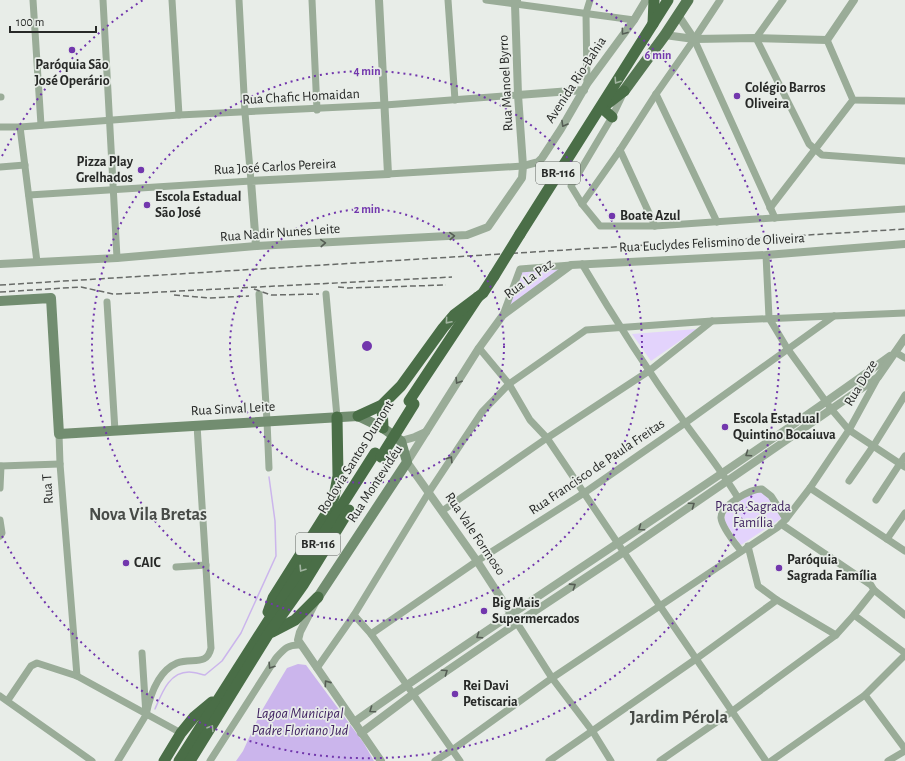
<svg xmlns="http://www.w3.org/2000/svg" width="905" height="761" font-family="'Alegreya Sans',sans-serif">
<rect width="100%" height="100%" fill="#e8ede8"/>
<g fill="#e3d3fc">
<polygon points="564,268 507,309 521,271"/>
<polygon points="697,329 651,361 632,334"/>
<polygon points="760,492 765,494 782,518 741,545 724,521 726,512 750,494"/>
</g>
<polygon fill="#cbb5ec" points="298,664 306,665 363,742 374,761 236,761 243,751 261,712 278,683 287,668"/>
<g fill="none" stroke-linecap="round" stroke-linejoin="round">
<path stroke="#cbb5ec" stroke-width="1.5" d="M155,709C162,693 169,672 189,672C194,672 200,674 205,675L222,661L241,633L276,556L275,521L269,477"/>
<g stroke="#9aac98" stroke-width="7">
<polyline points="33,0 41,125"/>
<polyline points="103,0 117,258"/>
<polyline points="172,0 179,115"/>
<polyline points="312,0 317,110"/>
<polyline points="448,0 455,100"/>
<polyline points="486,0 634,20"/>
<polyline points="783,0 756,38 809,144 822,155 905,161"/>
<polyline points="694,39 775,218"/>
<polyline points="827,40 853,100 905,101"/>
<polyline points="587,84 586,13 590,0"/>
<polyline points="623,94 612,117 571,186 582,204 600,226 655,226 905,209"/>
<polyline points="656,94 717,222"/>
<polyline points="0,97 1,97"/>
<polyline points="0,127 20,127 179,115 385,105 518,95"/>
<polyline points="20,127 37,262"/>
<polyline points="620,150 655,226"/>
<polyline points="0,167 25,165"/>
<polyline points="388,174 523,166"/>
<polyline points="29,195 251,181 245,113 239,0"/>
<polyline points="582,204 620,150 656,94 693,41 720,0"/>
<polyline points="770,208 853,100"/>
<polyline points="766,255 769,318 787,348 832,410 849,430 905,467"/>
<path d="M582,264C614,318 648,371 685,423C703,448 722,471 738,498"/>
<polyline points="259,294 267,421 269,468"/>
<polyline points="326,294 337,417"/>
<polyline points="107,302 115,431"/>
<polyline points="503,315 520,269 571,265"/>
<polyline points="479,348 509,384 530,420 547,438 660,606 766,761"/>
<polyline points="895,352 905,358"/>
<polyline points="59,434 60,464 77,676"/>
<polyline points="0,466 60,464"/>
<polyline points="849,481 874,445 905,395"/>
<polyline points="0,488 1,466"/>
<polyline points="810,488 905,551"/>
<polyline points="876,500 905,456"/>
<polyline points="442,511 547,438 649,371 712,321"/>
<polyline points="0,520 2,533 0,536"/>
<polyline points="781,524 871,585 874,590 905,615"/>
<polyline points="887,539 905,513"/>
<polyline points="748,546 758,586 777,600 836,635"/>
<path d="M741,551C735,543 722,528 721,518C720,506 751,488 762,489L771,496L786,519"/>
<polyline points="176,567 206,565"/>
<polyline points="354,615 371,634 460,761"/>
<polyline points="854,615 905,653"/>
<polyline points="517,623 552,678 593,732 611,761"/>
<polyline points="371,634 477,561 584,493 685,423 834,316"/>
<polyline points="317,668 354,615 429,492 482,412 509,384 586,330 712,321 905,313"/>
<polyline points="865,695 905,749"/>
<polyline points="0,696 92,761"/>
<polyline points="8,700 31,666 37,663 77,676 181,733"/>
<path d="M146,715C150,695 158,671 177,663C191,657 207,667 211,648L197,425"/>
<polyline points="118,761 146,715 142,653"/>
<path d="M210,761L276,658C284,649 288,644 301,645"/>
<polyline points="435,761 452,750 552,678 778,527 786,519 810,488 849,430 878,377"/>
<polyline points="549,761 696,659 777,600"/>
<polyline points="660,761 731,712 836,635 854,615 874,590"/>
<polyline points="771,761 865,695 905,655"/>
<polyline points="888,761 905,751"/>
</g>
<g stroke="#9aac98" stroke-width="8">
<polyline points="678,15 694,39"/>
<polyline points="665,35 694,39 756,38 827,40 854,0"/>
<polyline points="518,95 584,90"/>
<polyline points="523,166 538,162 542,158 561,129 587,84 634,20 646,0"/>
<polyline points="256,246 251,181 388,174 379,0"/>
<polyline points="0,264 117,258 256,246 467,235 488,227 522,178 523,166 518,95 515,4 517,0"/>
<polyline points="401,441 415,437 426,432"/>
<polyline points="315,603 300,632 298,640 381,761"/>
<polyline points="517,623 477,561 407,462 479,348 503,315 571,265 766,255 905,244"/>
<path d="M354,722C531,597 715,483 890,356"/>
<polyline points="361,733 413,694 517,623 624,552 878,377 905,338"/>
</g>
<polyline stroke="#728d70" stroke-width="10" points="0,301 51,298 59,434 358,416 383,428 401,441 407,462 318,597"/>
<polyline stroke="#567753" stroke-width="11" points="624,91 665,35 688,0"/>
<g stroke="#4a6e47" stroke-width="11">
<polyline points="653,24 654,0"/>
<polyline points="602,108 624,91"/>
<polyline points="602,108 612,117"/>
<polyline points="520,234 668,0"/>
<polyline points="409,401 478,297 483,293 494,276"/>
<polyline points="382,405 383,428"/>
<polyline points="358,416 382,405 401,386 443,328 454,315 478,297"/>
<polyline points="268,612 273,598 326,514 334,497 338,476 337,417"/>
<polyline points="272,632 295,620 318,597"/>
<polyline points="164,761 181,733 194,717 212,702"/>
<polyline points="179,761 375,453"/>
<polyline points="190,761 269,633 303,585 349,510"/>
</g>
<g stroke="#686b68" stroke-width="1.5" stroke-dasharray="6 3" stroke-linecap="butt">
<polyline points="0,285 905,229"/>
<polyline points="338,287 348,288 446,285"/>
<polyline points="254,289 271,295 319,294"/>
<polyline points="0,292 81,287 113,294 141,293 452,277"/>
<polyline points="174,295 209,298 249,296"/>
</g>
<g stroke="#4a6e47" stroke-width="11">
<polyline points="494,276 520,234"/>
<polyline points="381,457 414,404"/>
</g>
</g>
<defs><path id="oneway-chevron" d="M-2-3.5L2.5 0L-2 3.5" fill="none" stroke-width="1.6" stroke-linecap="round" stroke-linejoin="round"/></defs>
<g stroke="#555d54">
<use href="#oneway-chevron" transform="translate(624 32) rotate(126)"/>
<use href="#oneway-chevron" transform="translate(564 124) rotate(120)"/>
<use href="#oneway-chevron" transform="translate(452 236) rotate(-3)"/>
<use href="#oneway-chevron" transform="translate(323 243) rotate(-3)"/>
<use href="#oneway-chevron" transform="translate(458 381) rotate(122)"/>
<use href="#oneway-chevron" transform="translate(748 454) rotate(146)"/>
<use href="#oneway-chevron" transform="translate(450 459) rotate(-57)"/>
<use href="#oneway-chevron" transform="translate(692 505) rotate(-35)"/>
<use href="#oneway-chevron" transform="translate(641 528) rotate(145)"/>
<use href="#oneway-chevron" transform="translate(573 586) rotate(-33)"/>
<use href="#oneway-chevron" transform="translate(479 636) rotate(146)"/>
<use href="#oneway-chevron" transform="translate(271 666) rotate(123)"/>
<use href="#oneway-chevron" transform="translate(445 672) rotate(-35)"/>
<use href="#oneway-chevron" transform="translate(327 683) rotate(-125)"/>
<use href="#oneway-chevron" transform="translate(372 710) rotate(145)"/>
</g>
<g stroke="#a1b4a0">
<use href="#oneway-chevron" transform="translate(617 81) rotate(123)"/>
<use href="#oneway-chevron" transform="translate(448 321) rotate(131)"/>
<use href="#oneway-chevron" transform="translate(302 569) rotate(123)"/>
<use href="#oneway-chevron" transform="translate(211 728) rotate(-58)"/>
</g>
<g fill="none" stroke="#7237ad" stroke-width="2" stroke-dasharray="2 4">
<circle cx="367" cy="346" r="137"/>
<circle cx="367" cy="346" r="275"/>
<path d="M2 156A412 412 0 0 1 143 0M591 0A412 412 0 1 1 2 536"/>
</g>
<g fill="#7237ad" stroke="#e8ede8" stroke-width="1.5">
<circle cx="72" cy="50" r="4"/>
<circle cx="737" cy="96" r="4"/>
<circle cx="141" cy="170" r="4"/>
<circle cx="147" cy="205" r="4"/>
<circle cx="612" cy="216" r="4"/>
<circle cx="725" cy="427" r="4"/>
<circle cx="126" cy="563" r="4"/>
<circle cx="779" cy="568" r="4"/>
<circle cx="484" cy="611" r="4"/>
<circle cx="455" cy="694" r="4"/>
</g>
<g text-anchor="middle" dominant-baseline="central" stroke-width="3.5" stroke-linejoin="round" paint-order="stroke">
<g fill="#e8ede8" stroke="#616461" stroke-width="1">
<rect x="536" y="162" width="44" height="22" rx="3"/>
<rect x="296" y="533" width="44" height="22" rx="3"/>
</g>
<g font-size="13" font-weight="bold" fill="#272927">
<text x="558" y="173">BR-116</text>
<text x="318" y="544">BR-116</text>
</g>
<g font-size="14" font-weight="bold" fill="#272927" stroke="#e8ede8" text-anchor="start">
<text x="72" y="65" text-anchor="middle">Paróquia São<tspan x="72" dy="16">José Operário</tspan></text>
<text x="745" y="88">Colégio Barros<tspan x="745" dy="16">Oliveira</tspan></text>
<text x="133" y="162" text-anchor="end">Pizza Play<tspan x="133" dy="16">Grelhados</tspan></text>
<text x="155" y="197">Escola Estadual<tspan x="155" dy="16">São José</tspan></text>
<text x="620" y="216">Boate Azul</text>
<text x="733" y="419">Escola Estadual<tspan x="733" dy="16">Quintino Bocaiuva</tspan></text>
<text x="787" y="560">Paróquia<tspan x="787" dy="16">Sagrada Família</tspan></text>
<text x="134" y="563">CAIC</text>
<text x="492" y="603">Big Mais<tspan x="492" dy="16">Supermercados</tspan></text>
<text x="463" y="686">Rei Davi<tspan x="463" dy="16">Petiscaria</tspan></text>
</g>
<g font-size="14" fill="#272927" stroke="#e8ede8">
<text transform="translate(576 80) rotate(-57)">Avenida Rio-Bahia</text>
<text transform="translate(506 83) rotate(-93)">Rua Manoel Byrro</text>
<text transform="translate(301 97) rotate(-3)">Rua Chafic Homaidan</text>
<text transform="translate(275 167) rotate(-3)">Rua José Carlos Pereira</text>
<text transform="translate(280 233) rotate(-4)">Rua Nadir Nunes Leite</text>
<text transform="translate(712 243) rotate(-3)">Rua Euclydes Felismino de Oliveira</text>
<text transform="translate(529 279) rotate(-36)">Rua La Paz</text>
<text transform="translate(861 383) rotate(-59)">Rua Doze</text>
<text transform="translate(233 409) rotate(-3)">Rua Sinval Leite</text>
<text transform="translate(356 457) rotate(-58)">Rodovia Santos Dumont</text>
<text transform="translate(597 467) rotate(-34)">Rua Francisco de Paula Freitas</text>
<text transform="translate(375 484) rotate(-57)">Rua Montevidéu</text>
<text transform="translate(48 489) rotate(-94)">Rua T</text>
<text transform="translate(475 534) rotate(56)">Rua Vale Formoso</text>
</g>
<g font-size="14" fill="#3d1f5e" stroke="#e8ede8">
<text x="753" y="507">Praça Sagrada<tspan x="753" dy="16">Família</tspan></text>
</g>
<g font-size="15" font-style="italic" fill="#412362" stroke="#e8ede8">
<text x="300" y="713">Lagoa Municipal<tspan x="300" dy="17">Padre Floriano Jud</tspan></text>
</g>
<g font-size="18" font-weight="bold" fill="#474b47" stroke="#e8ede8">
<text x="148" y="515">Nova Vila Bretas</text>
<text x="679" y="718">Jardim Pérola</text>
</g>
</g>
<circle cx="367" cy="346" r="6" fill="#7237ad" stroke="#e8ede8" stroke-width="2"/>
<g font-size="12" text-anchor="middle" font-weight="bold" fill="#7237ad" stroke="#e8ede8" stroke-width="3.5" stroke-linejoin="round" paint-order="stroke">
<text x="658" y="59">6 min</text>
<text x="367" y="75">4 min</text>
<text x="367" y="213">2 min</text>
</g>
<path d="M10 26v6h86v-6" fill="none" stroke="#272927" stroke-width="2"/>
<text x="16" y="26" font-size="12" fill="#272927" stroke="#e8ede8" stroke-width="3" paint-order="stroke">100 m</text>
</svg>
